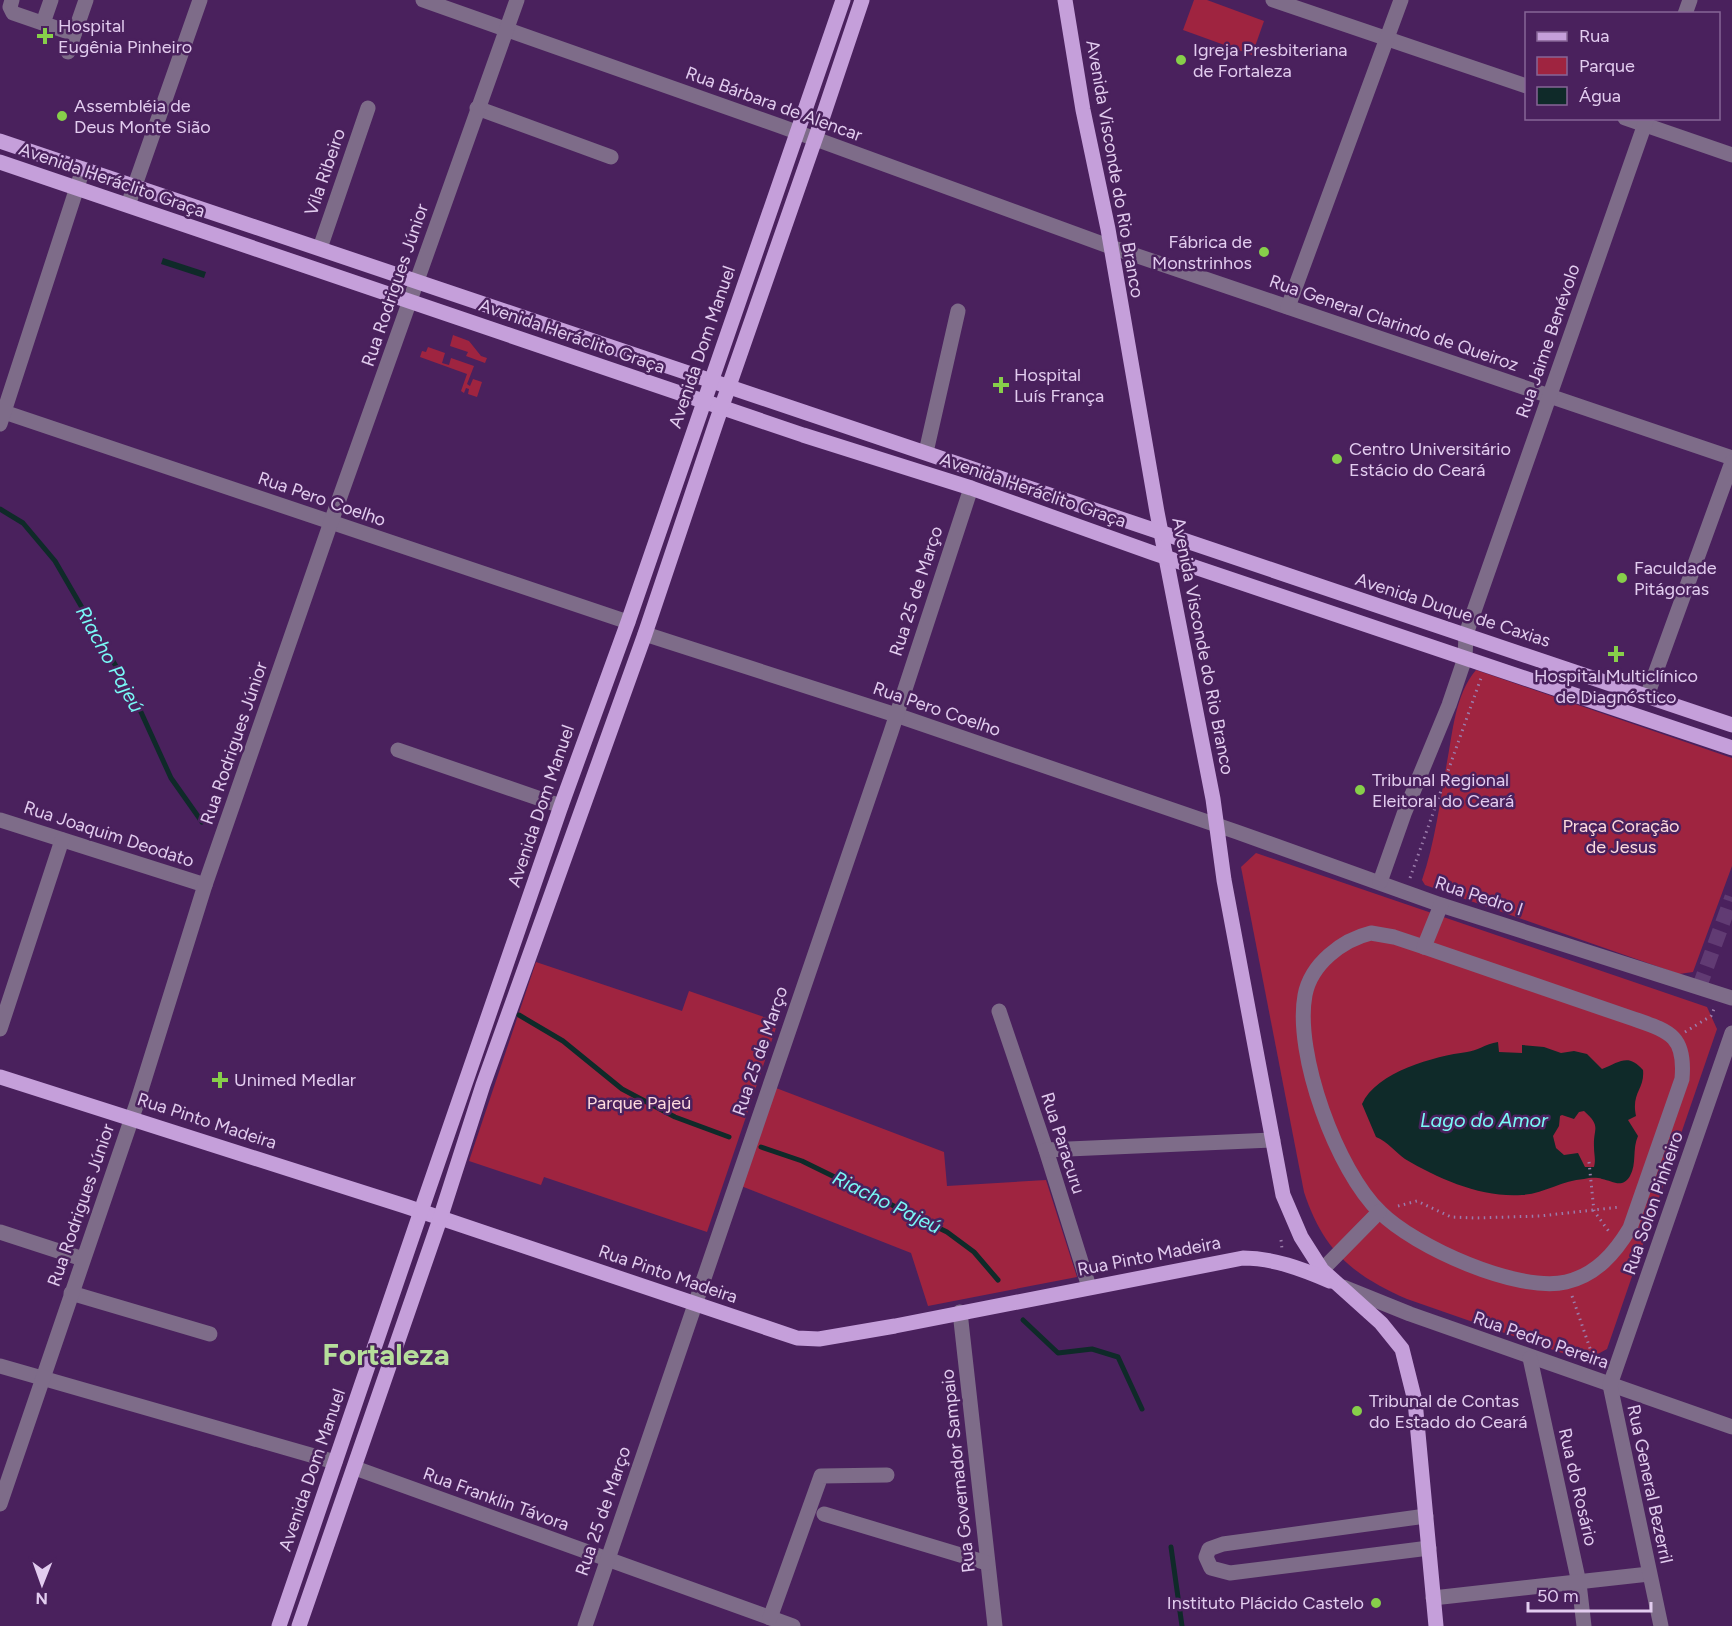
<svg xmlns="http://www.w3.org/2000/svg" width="1732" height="1626" font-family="Figtree,sans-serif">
<rect width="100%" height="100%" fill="#4a215d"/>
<g fill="#9f2440">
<polygon points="1194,0 1207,0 1264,21 1252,55 1183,30"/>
<polygon points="453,335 469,341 481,356 487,358 485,363 466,356 468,352 450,346"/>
<polygon points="428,347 445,353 442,363 449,365 451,358 474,366 467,384 470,386 473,379 482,382 477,397 468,394 469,389 466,388 464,393 461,391 467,374 420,357 422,351 426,352"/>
<path d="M1476,670L1732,758V866L1693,972L1679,974L1425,885L1422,880C1435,842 1440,802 1447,762C1453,731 1455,695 1476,670Z"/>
<path d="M1256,853L1707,1007L1717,1029L1607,1349L1585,1361L1407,1299C1352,1275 1323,1250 1304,1192L1241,867Z"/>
<polygon points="536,962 682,1011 689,991 778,1022 707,1232 544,1177 541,1185 469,1161"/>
<polygon points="776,1088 944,1152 947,1186 1046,1180 1077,1277 928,1306 911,1253 741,1186"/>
</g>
<g fill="#0f2a29" fill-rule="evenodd">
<polygon points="163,258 206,272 204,278 161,264"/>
<path d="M1498,1042L1499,1052L1522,1053V1045L1544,1047L1561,1053L1574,1051L1587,1054L1602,1069C1620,1062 1628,1053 1643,1070C1645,1089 1631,1092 1636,1116L1628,1120L1638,1136C1632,1149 1637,1164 1630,1176C1622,1189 1613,1181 1602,1179C1596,1177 1589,1178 1584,1179C1562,1180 1544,1194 1522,1195C1482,1198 1439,1179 1405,1159C1395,1152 1388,1142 1376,1137L1362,1104C1376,1072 1435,1056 1467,1052C1477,1051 1485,1044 1498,1042ZM1584,1111C1602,1127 1593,1128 1594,1147C1594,1155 1596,1159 1594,1167H1585L1578,1153L1564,1155L1556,1148L1553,1136L1559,1126L1560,1116L1562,1115L1574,1119L1579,1112Z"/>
</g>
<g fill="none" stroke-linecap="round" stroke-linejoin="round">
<g stroke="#0f2a29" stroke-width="5">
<polyline points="0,509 23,523 55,561 135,699 171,778 202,822"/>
<polyline points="519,1015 563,1041 622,1089 675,1117 729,1137"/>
<polyline points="761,1147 802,1161 947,1232 974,1252 998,1280"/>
<polyline points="1023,1320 1058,1353 1092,1349 1118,1357 1142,1409"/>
<polyline points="1171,1547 1182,1626"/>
</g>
<polyline stroke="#613b73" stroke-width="15" stroke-dasharray="15 8" stroke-linecap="butt" points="1699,988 1732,897"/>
<g stroke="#9b7cab" stroke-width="3" stroke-dasharray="1.5 4.5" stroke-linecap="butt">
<polyline points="1410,878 1481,678"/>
<polyline points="1685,1032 1711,1016 1714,1009"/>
<polyline points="1589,1162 1594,1211 1610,1233"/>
<polyline points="1398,1206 1417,1201 1451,1217 1475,1218 1540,1216 1620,1207"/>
<polyline points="1281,1240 1282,1249"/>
<polyline points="1572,1296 1594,1360"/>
</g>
<g stroke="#7e6c89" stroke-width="15">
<polyline points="12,0 10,7 13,13 74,34"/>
<polyline points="423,0 780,126 1111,247 1732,458"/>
<polyline points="1273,0 1526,86"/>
<polyline points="1685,14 1690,0"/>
<polyline points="43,23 51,0"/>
<polyline points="68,52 86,0"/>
<polyline points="477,108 611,157"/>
<polyline points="1625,118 1732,155"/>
<polyline points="128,205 200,0"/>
<polyline points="320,248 368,108"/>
<polyline points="1288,307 1401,0"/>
<polyline points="4,412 628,622"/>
<polyline points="0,424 83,169"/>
<polyline points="926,452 958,311"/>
<polyline points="645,634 896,715 1237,832 1441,905 1732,998"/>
<polyline points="1647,696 1732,462"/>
<polyline points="398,750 561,806"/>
<polyline points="0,820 205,885"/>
<polyline points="1380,882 1404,814 1449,705 1465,658 1466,634 1647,118"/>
<path d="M1371,933L1394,937L1424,947L1631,1018C1668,1031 1686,1034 1682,1079L1630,1228C1615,1253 1596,1275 1566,1282C1518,1293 1415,1247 1380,1212C1337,1171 1294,1054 1305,995C1311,964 1342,940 1371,933Z"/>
<polyline points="1424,947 1441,905"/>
<polyline points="999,1011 1046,1150 1089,1287"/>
<polyline points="0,1029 62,840"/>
<polyline points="1046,1150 1273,1140"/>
<polyline points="0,1232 83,1259"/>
<polyline points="1322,1270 1379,1212"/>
<polyline points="1343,1287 1410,1314 1732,1427"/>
<polyline points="71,1293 210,1334"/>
<polyline points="960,1312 995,1626"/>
<polyline points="1530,1358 1579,1583 1584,1626"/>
<polyline points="0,1366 335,1462"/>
<polyline points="355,1468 793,1626"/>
<polyline points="0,1504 137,1103 205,885 331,522 517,0"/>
<polyline points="824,1514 987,1563"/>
<polyline points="1426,1516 1223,1544 1209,1549 1206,1557 1211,1568 1230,1573 1429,1548"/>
<polyline points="1433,1598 1649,1574"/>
<polyline points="770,1618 821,1476 887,1475"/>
<polyline points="585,1626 891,732 971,488"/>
<polyline points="1661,1626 1610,1385 1732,1033"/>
</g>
<g stroke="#c59fda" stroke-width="15">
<polyline points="1065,0 1083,110 1108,229 1157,512 1213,799 1224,880 1283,1195 1301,1237 1322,1270 1381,1323 1402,1349 1415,1401 1436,1626"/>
<polyline points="0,141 1732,725"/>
<polyline points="0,162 803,435 971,488 1153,553 1732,748"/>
<path d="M0,1077L405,1206L797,1338L819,1339L895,1326L1243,1258C1273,1258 1302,1269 1330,1281"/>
<polyline points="279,1626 421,1211 561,806 628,622 843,0"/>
<polyline points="299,1626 439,1222 483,1085 645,634 716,423 820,125 862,0"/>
</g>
</g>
<g fill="#87cf4a" stroke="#4a215d" stroke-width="2">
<path d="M42 27h6v6h6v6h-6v6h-6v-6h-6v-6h6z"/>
<circle cx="1181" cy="60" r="6"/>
<circle cx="62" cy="116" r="6"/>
<circle cx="1264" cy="252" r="6"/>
<path d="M998 376h6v6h6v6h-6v6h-6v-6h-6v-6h6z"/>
<circle cx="1337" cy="459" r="6"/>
<circle cx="1622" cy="578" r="6"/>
<path d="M1613 645h6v6h6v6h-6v6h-6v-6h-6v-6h6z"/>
<circle cx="1360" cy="790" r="6"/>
<path d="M217 1071h6v6h6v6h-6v6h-6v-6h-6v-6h6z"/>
<circle cx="1357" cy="1411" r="6"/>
<circle cx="1376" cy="1603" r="6"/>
</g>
<g text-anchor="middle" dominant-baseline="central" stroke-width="5" stroke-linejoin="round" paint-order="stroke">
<g font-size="18" fill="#e2ccef" stroke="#4a215d" text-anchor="start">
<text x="58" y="26">Hospital<tspan x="58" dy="21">Eugênia Pinheiro</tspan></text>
<text x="1193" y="50">Igreja Presbiteriana<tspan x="1193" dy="21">de Fortaleza</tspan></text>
<text x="74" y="106">Assembléia de<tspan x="74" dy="21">Deus Monte Sião</tspan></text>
<text x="1252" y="242" text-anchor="end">Fábrica de<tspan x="1252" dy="21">Monstrinhos</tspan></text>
<text x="1014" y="375">Hospital<tspan x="1014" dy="21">Luís França</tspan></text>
<text x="1349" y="449">Centro Universitário<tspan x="1349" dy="21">Estácio do Ceará</tspan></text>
<text x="1634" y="568">Faculdade<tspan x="1634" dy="21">Pitágoras</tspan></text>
<text x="1616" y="676" text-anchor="middle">Hospital Multiclínico<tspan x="1616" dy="21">de Diagnóstico</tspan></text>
<text x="1372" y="780">Tribunal Regional<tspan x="1372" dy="21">Eleitoral do Ceará</tspan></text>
<text x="234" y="1080">Unimed Medlar</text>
<text x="1369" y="1401">Tribunal de Contas<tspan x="1369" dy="21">do Estado do Ceará</tspan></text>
<text x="1364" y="1603" text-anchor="end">Instituto Plácido Castelo</text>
</g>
<g font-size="18" fill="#e2ccef" stroke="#4a215d">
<text transform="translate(774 104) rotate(20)">Rua Bárbara de Alencar</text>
<text transform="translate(1115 169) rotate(80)">Avenida Visconde do Rio Branco</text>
<text transform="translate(325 172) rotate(-71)">Vila Ribeiro</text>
<text transform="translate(112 180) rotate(19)">Avenida Heráclito Graça</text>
<text transform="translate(395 285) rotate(-71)">Rua Rodrigues Júnior</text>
<text transform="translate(1394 323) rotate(19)">Rua General Clarindo de Queiroz</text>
<text transform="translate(572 336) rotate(19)">Avenida Heráclito Graça</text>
<text transform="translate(1548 341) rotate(-71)">Rua Jaime Benévolo</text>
<text transform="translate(702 347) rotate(-71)">Avenida Dom Manuel</text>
<text transform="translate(1033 490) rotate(19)">Avenida Heráclito Graça</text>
<text transform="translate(322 499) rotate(19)">Rua Pero Coelho</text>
<text transform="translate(916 591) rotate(-72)">Rua 25 de Março</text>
<text transform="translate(1453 610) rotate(18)">Avenida Duque de Caxias</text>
<text transform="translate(1203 646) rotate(79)">Avenida Visconde do Rio Branco</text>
<text transform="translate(937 709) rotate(19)">Rua Pero Coelho</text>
<text transform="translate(234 743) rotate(-71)">Rua Rodrigues Júnior</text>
<text transform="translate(541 806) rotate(-71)">Avenida Dom Manuel</text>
<text transform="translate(109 834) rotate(18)">Rua Joaquim Deodato</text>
<text transform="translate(1479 896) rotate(18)">Rua Pedro I</text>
<text transform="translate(760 1051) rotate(-71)">Rua 25 de Março</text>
<text transform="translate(207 1121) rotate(18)">Rua Pinto Madeira</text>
<text transform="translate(1063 1143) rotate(72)">Rua Paracuru</text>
<text transform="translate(1653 1203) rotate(-71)">Rua Solon Pinheiro</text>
<text transform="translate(81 1205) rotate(-71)">Rua Rodrigues Júnior</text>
<text transform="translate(1149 1256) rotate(-11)">Rua Pinto Madeira</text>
<text transform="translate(668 1274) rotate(19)">Rua Pinto Madeira</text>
<text transform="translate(1541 1340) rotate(19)">Rua Pedro Pereira</text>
<text transform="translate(312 1470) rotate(-71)">Avenida Dom Manuel</text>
<text transform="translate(958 1471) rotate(-96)">Rua Governador Sampaio</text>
<text transform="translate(1650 1484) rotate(78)">Rua General Bezerril</text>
<text transform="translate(1578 1487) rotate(77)">Rua do Rosário</text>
<text transform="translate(496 1499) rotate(20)">Rua Franklin Távora</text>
<text transform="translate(603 1511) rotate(-71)">Rua 25 de Março</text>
</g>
<g font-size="18" fill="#fddbdd" stroke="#4a215d">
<text x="1621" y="826">Praça Coração<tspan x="1621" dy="21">de Jesus</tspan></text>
<text x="639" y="1103">Parque Pajeú</text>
</g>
<g font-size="20" font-style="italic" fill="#79f9f6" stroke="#4a215d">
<text transform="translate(110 659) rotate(61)">Riacho Pajeú</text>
<text x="1484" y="1120">Lago do Amor</text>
<text transform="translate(887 1202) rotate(26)">Riacho Pajeú</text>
</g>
<g font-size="30" font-weight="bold" fill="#b6de9b" stroke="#4a215d">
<text x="386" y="1354">Fortaleza</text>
</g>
</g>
<rect x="1525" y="12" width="195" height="108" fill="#4a215d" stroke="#876597" stroke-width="1.5"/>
<rect x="1537" y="32" width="30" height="9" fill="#c59fda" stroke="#876597" stroke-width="1.5"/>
<text x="1579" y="42" font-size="18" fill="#e2ccef">Rua</text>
<rect x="1537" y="57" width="30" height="18" fill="#9f2440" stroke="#876597" stroke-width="1.5"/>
<text x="1579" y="72" font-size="18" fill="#e2ccef">Parque</text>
<rect x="1537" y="87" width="30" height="18" fill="#0f2a29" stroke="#876597" stroke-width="1.5"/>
<text x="1579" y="102" font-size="18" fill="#e2ccef">Água</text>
<g transform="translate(42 1584) rotate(181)" stroke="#4a215d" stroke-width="4.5" paint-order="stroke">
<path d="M0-4.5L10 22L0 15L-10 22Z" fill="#e2ccef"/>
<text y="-9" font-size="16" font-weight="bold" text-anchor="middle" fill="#e2ccef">N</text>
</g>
<path d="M1528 1602v9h123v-9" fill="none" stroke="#e2ccef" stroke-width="3"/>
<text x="1537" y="1602" font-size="18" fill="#e2ccef" stroke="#4a215d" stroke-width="4.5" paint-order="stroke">50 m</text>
</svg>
